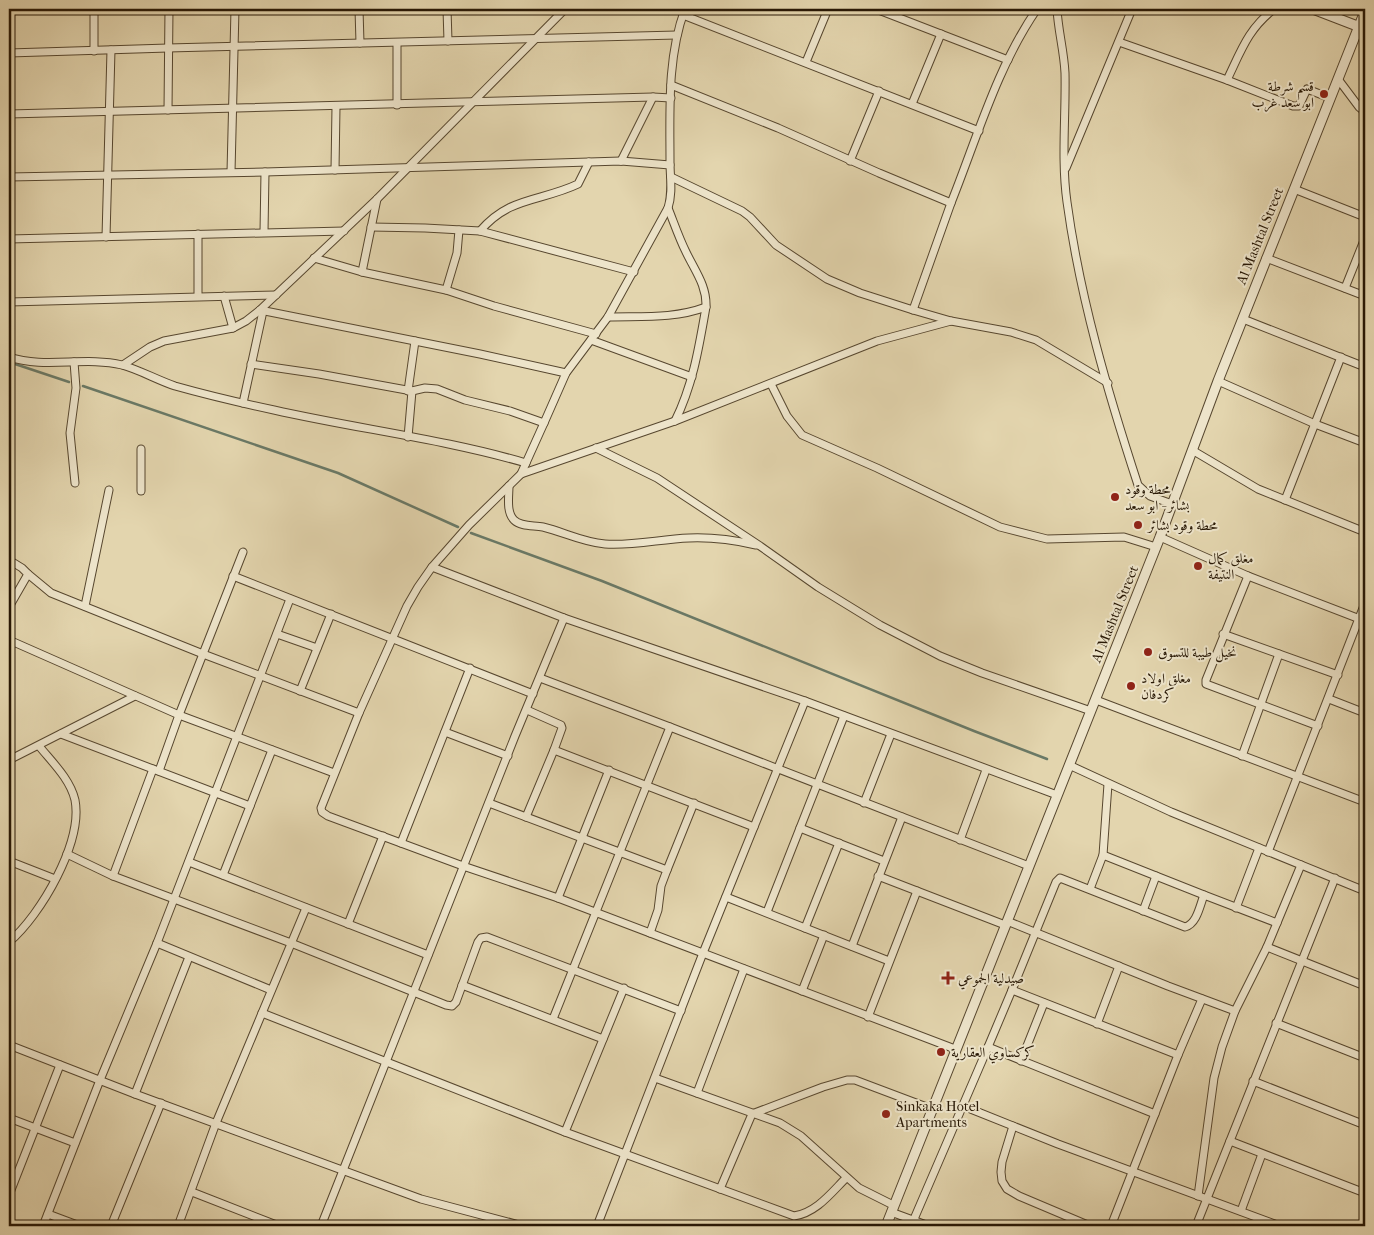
<svg xmlns="http://www.w3.org/2000/svg" width="1374" height="1235" font-family="'IM FELL French Canon',Amiri,serif">
<rect width="100%" height="100%" fill="#e3d5ae"/>
<filter id="stains"><feTurbulence type="fractalNoise" baseFrequency=".004" numOctaves="4"/><feColorMatrix values="0 0 0 0 .2 0 0 0 0 .09 0 0 0 0 .02 0 0 0 .5 -.17"/></filter>
<radialGradient id="worn" r=".72"><stop offset=".6" stop-color="#630" stop-opacity="0"/><stop offset="1" stop-color="#630" stop-opacity=".3"/></radialGradient>
<g fill="none" stroke-linecap="round" stroke-linejoin="round">
<g stroke="#6a7966" stroke-width="2.5">
<polyline points="9,362 69,382"/>
<polyline points="83,386 338,473 458,527"/>
<polyline points="471,533 602,581 974,731 1047,759"/>
</g>
<g stroke="#57472f" stroke-width="9">
<g id="minor">
<polyline points="94,9 94,51"/>
<polyline points="359,9 360,43"/>
<polyline points="447,9 448,41"/>
<polyline points="876,9 1008,60"/>
<path d="M1057,9C1058,30 1064,51 1065,73C1066,115 1061,159 1067,202C1080,298 1108,393 1138,485L1150,496L1172,504"/>
<polyline points="683,15 979,131"/>
<polyline points="1119,42 1227,80 1293,106 1299,106 1307,89 1330,98"/>
<polyline points="9,53 168,48 677,35"/>
<polyline points="806,62 828,9"/>
<polyline points="1338,79 1359,107 1365,112"/>
<path d="M1227,80C1241,51 1248,29 1274,9"/>
<path d="M671,85L778,128L879,173L951,203C977,138 997,67 1037,9"/>
<polyline points="912,104 941,34"/>
<polyline points="397,105 397,43"/>
<polyline points="168,110 169,9"/>
<polyline points="9,114 653,97"/>
<polyline points="621,161 653,97 671,98"/>
<polyline points="850,161 879,91"/>
<polyline points="1066,168 1132,9"/>
<polyline points="335,170 336,107"/>
<polyline points="231,172 235,9"/>
<polyline points="9,177 265,172 621,161 670,165"/>
<polyline points="671,177 742,211 750,217 776,245 827,279 860,293 913,310 951,321 1011,332 1036,340 1108,383"/>
<polyline points="1294,189 1365,217"/>
<path d="M668,208C674,223 679,238 686,252C695,271 707,286 706,307C699,347 693,385 675,421"/>
<polyline points="371,227 425,228 480,231 634,272"/>
<path d="M480,231C510,196 540,202 578,184L589,162"/>
<polyline points="264,232 265,172"/>
<polyline points="106,237 111,50"/>
<polyline points="9,239 344,231"/>
<polyline points="314,258 362,272 446,290 494,306 596,334"/>
<polyline points="1266,258 1365,296"/>
<polyline points="362,272 377,199"/>
<polyline points="1345,288 1365,238"/>
<polyline points="446,290 457,253 459,230"/>
<polyline points="198,296 198,234"/>
<polyline points="224,296 233,328"/>
<polyline points="9,302 276,295"/>
<polyline points="260,310 480,354 566,373"/>
<polyline points="913,310 951,203"/>
<path d="M608,317C642,316 674,319 706,307"/>
<polyline points="1243,319 1365,367"/>
<polyline points="591,340 692,377"/>
<path d="M9,357C45,369 85,356 122,365C140,370 157,380 175,386C207,395 241,403 274,410C358,429 444,439 526,463"/>
<polyline points="74,362 76,388 70,433 75,483"/>
<polyline points="251,364 319,374 412,391 408,437"/>
<polyline points="123,365 150,347 164,341 233,328 246,321 260,310 377,199 565,9"/>
<polyline points="1218,381 1315,424 1365,443"/>
<polyline points="771,384 787,416 802,435 877,468 1000,527 1047,539 1124,537 1156,547"/>
<polyline points="408,391 415,341"/>
<polyline points="412,391 425,388 437,389 465,400 510,411 544,423 521,474 469,525 432,567 418,587 407,606 359,713 321,808 322,812 328,816 463,866 558,898 955,1049"/>
<polyline points="243,403 263,311"/>
<path d="M544,423L566,373L608,317L668,208C673,192 670,178 670,162C670,111 667,57 685,9"/>
<polyline points="596,448 657,478 760,546 818,587 880,625 940,656 982,673 1091,711"/>
<polyline points="1192,450 1258,489 1365,532"/>
<polyline points="521,474 675,421 877,341 951,321"/>
<path d="M509,486C509,496 506,512 514,520C521,527 534,525 543,527C564,532 582,542 605,544C633,546 661,539 689,538C712,537 734,540 756,545"/>
<polyline points="141,491 141,449"/>
<polyline points="1285,500 1341,357"/>
<polyline points="1160,537 1248,576 1365,621"/>
<polyline points="9,560 22,568 28,574 9,607"/>
<polyline points="432,567 564,618 805,701 1057,795"/>
<polyline points="28,574 51,593 203,654 359,713"/>
<polyline points="233,576 533,694"/>
<polyline points="1248,576 1206,680 1206,684 1318,726"/>
<polyline points="85,606 109,490"/>
<polyline points="277,634 317,648"/>
<polyline points="1223,634 1338,675"/>
<polyline points="9,640 179,715 334,773"/>
<polyline points="540,678 670,727"/>
<polyline points="300,691 331,614"/>
<polyline points="1329,699 1365,713"/>
<polyline points="1096,700 1365,802"/>
<polyline points="527,710 561,725 562,728 554,750 754,827"/>
<polyline points="445,732 508,756"/>
<polyline points="61,734 250,806"/>
<polyline points="1242,756 1279,654"/>
<polyline points="9,760 135,696"/>
<polyline points="1069,765 1171,812 1365,891"/>
<polyline points="159,771 179,715 243,552"/>
<polyline points="489,803 667,870 661,886 658,910 650,933"/>
<polyline points="864,803 891,734"/>
<polyline points="526,817 554,750"/>
<polyline points="800,828 884,861"/>
<polyline points="960,840 986,770"/>
<polyline points="401,843 470,668"/>
<polyline points="1268,852 1365,603"/>
<polyline points="67,854 113,876 291,943 446,1005 452,1006 456,1002 478,942 481,938 487,937 681,1011"/>
<polyline points="1103,855 1108,784"/>
<polyline points="9,861 55,879"/>
<polyline points="189,862 428,955"/>
<polyline points="667,870 694,803"/>
<polyline points="223,875 272,750"/>
<polyline points="113,876 153,769"/>
<polyline points="878,876 1005,925"/>
<polyline points="1090,889 1103,855 1204,895"/>
<polyline points="726,897 889,961"/>
<polyline points="558,898 609,770"/>
<polyline points="1236,908 1259,848"/>
<polyline points="1143,911 1156,876"/>
<polyline points="767,912 844,716"/>
<polyline points="1007,921 1168,986 1235,1011"/>
<polyline points="348,924 383,836"/>
<polyline points="805,928 839,843"/>
<path d="M9,942C41,915 83,842 75,800C70,779 52,762 39,746"/>
<polyline points="157,943 271,990"/>
<polyline points="852,946 902,817"/>
<polyline points="1267,947 1365,986"/>
<polyline points="462,985 603,1039"/>
<polyline points="802,991 824,935"/>
<path d="M262,1013L565,1132L794,1216C816,1213 831,1193 846,1178"/>
<polyline points="868,1017 917,891"/>
<polyline points="553,1019 670,727 1029,866"/>
<polyline points="1276,1023 1365,1058"/>
<polyline points="1097,1024 1119,966"/>
<polyline points="9,1045 135,1094 421,1199 523,1226"/>
<polyline points="988,1047 1012,990"/>
<polyline points="1178,1055 1202,999"/>
<polyline points="1021,1061 1044,1003"/>
<polyline points="655,1078 780,1123 801,1136 859,1188 893,1205"/>
<polyline points="1253,1081 1365,1125"/>
<polyline points="697,1093 744,969"/>
<polyline points="135,1094 189,957"/>
<polyline points="963,1106 1058,1144 1280,1226"/>
<polyline points="9,1118 75,1143"/>
<polyline points="1013,1126 1002,1162 1001,1172 1002,1181 1007,1189 1019,1196 1090,1226"/>
<polyline points="565,1132 624,988"/>
<polyline points="1230,1141 1365,1193"/>
<polyline points="720,1189 752,1114 823,1087 847,1080 855,1080 932,1109"/>
<polyline points="192,1192 279,1226"/>
<polyline points="9,1195 60,1065"/>
<polyline points="1198,1196 1214,1078 1222,1047 1235,1011 1267,947 1301,865"/>
<polyline points="1241,1211 1262,1154"/>
<polyline points="891,1212 929,1226"/>
<polyline points="48,1214 80,1226"/>
<polyline points="43,1226 100,1080 157,943 290,599"/>
<polyline points="111,1226 161,1103"/>
<polyline points="178,1226 216,1123 306,908"/>
<polyline points="321,1226 515,736 564,618"/>
<polyline points="597,1226 703,953 805,701"/>
<polyline points="911,1226 988,1047 1155,1114"/>
<path d="M1111,1226L1178,1055L1012,990L1056,882L1060,878L1185,927C1197,924 1200,905 1204,895L1277,923"/>
<polyline points="1196,1226 1335,878"/>
</g>
</g>
<g stroke="#57472f" stroke-width="11">
<g id="tertiary">
<polyline points="1313,9 1365,29"/>
<polyline points="886,1226 1160,537 1218,381 1365,11"/>
</g>
</g>
<use href="#minor" stroke="#ede4ca" stroke-width="7"/>
<use href="#tertiary" stroke="#ede4ca" stroke-width="9"/>
</g>
<g fill="#8f2418" stroke="#ede4ca" stroke-width="2">
<circle cx="1324" cy="94" r="5"/>
<circle cx="1115" cy="497" r="5"/>
<circle cx="1138" cy="525" r="5"/>
<circle cx="1198" cy="566" r="5"/>
<circle cx="1148" cy="652" r="5"/>
<circle cx="1131" cy="686" r="5"/>
<path d="M945.5 970.5h5v5h5v5h-5v5h-5v-5h-5v-5h5z"/>
<circle cx="941" cy="1052" r="5"/>
<circle cx="886" cy="1114" r="5"/>
</g>
<g text-anchor="middle" dominant-baseline="central" stroke-width="4" stroke-linejoin="round" paint-order="stroke">
<g font-size="14" fill="#281805" stroke="#ede4ca" text-anchor="start">
<text x="1314" y="86" text-anchor="end">قسم شرطة<tspan x="1314" dy="16">ابو سعد غرب</tspan></text>
<text x="1125" y="489">محطة وقود<tspan x="1125" dy="16">بشائر - ابو سعد</tspan></text>
<text x="1148" y="525">محطة وقود بشائر</text>
<text x="1208" y="558">مغلق كمال<tspan x="1208" dy="16">النتيفة</tspan></text>
<text x="1158" y="652">نخيل طيبة للتسوق</text>
<text x="1141" y="678">مغلق اولاد<tspan x="1141" dy="16">كردفان</tspan></text>
<text x="958" y="978">صيدلية الجموعي</text>
<text x="951" y="1052">كركساوي العقارية</text>
<text x="896" y="1106">Sinkaka Hotel<tspan x="896" dy="16">Apartments</tspan></text>
</g>
<g font-size="14" fill="#281805" stroke="#ede4ca">
<text transform="translate(1260 236) rotate(-68)">Al Mashtal Street</text>
<text transform="translate(1115 614) rotate(-68)">Al Mashtal Street</text>
</g>
</g>
<rect width="1374" height="1235" fill="none" stroke="#e3d5ae" stroke-width="30"/>
<rect x="10" y="10" width="1354" height="1215" fill="none" stroke="#281805" stroke-width="2.5"/>
<rect x="15" y="15" width="1344" height="1205" fill="none" stroke="#281805"/>
<rect width="100%" height="100%" filter="url(#stains)"/>
<rect width="100%" height="100%" fill="url(#worn)"/>
</svg>
